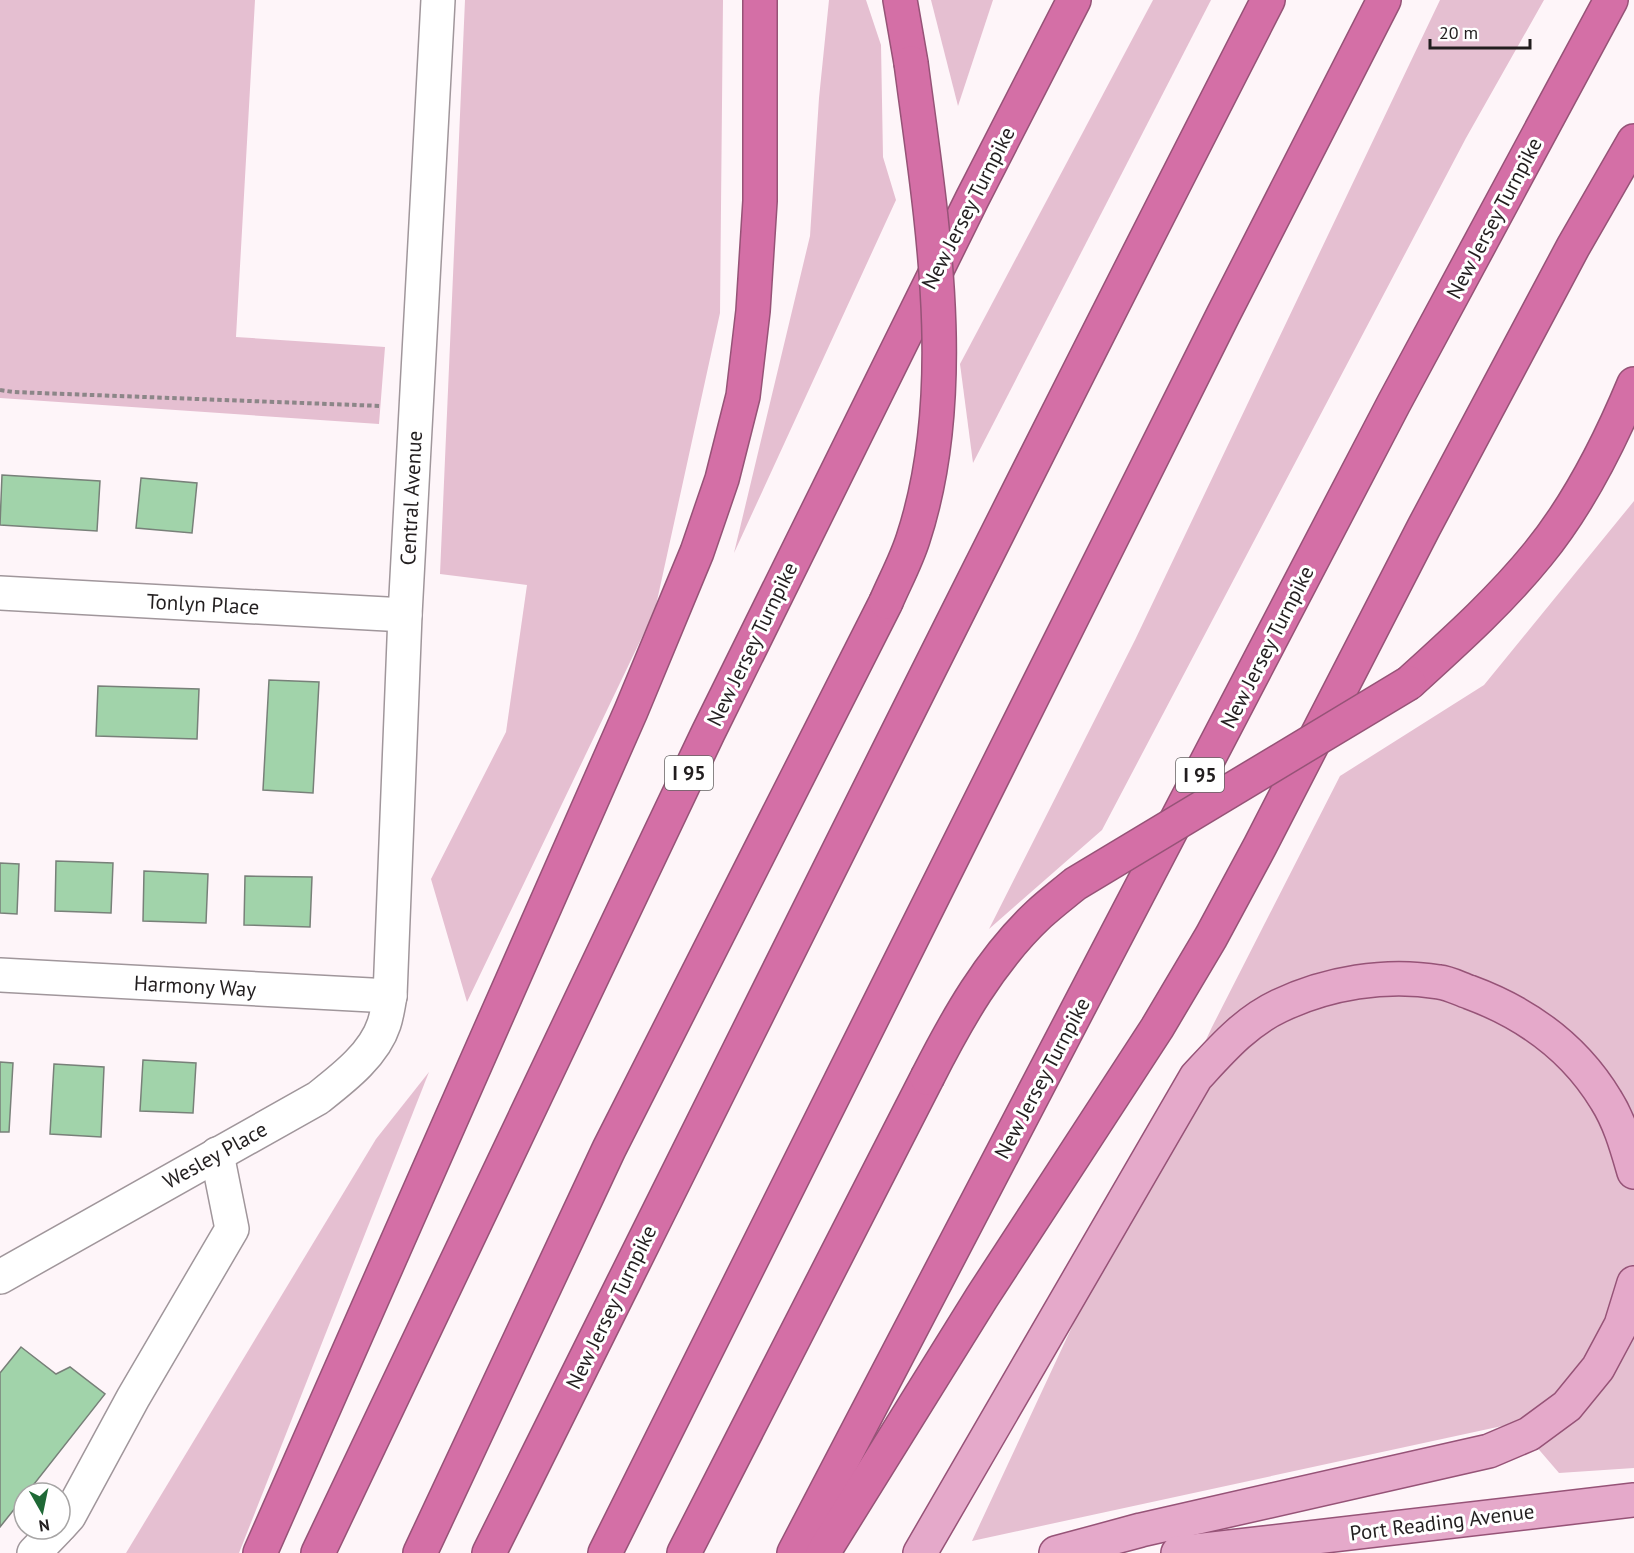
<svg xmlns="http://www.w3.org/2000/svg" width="1634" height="1553" font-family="'PT Sans',sans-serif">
<rect width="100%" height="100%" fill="#fef5f9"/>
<g fill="#e5bfd1">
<polygon points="0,0 255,0 236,337 385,347 379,424 0,398"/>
<polygon points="465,0 723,0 720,313 655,610 467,1002 431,879 506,732 527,585 440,574"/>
<polygon points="829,0 866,0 881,45 883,157 896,200 734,553 810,236 819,98"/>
<polygon points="931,0 993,0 958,106"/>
<polygon points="1153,0 1211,0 973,463 960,364"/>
<polygon points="1440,0 1544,0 1466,138 1102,830 989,929 1135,640"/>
<polygon points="1634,501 1634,1468 1559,1473 1516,1423 972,1541 1212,1027 1340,776 1484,685"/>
<polygon points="429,1072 239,1553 126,1553 376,1139"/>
</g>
<g fill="#a1d3aa" stroke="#788079" stroke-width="1.5">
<polygon points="2,475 100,481 97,531 0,525"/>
<polygon points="141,478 197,483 192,533 136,528"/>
<polygon points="269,680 319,682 313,793 263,790"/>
<polygon points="98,686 199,689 197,739 96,736"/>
<polygon points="56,861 113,863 111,913 55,911"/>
<polygon points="0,863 19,864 17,914 0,913"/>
<polygon points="144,871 208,874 206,923 143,921"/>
<polygon points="245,876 312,877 310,927 244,925"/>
<polygon points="143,1060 196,1063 193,1113 140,1111"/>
<polygon points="0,1062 13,1063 9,1132 0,1132"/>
<polygon points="54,1064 104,1067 101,1137 50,1134"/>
<polygon points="21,1347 56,1374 70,1367 105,1394 27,1493 24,1493 24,1497 0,1527 0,1373"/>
</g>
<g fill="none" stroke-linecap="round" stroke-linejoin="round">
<g stroke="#a0969b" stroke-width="36">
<g id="minor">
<polyline points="0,593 405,615"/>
<polyline points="0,975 390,996"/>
<path d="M0,1277L318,1098C342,1079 374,1055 384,1024C387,1015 388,1006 390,996L405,615L438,0"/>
<polyline points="60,1526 69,1516 133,1398 232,1229 217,1154"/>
<polyline points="34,1553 57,1529"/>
</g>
</g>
<g stroke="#965377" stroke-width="36">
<g id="major">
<path d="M920,1553L1196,1077C1221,1050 1245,1022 1279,1006C1327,983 1386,973 1439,982C1449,983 1460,989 1469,992C1526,1013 1574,1047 1606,1100C1620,1122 1627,1148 1634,1172"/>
<polyline points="1056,1553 1141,1530 1489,1451 1529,1434 1567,1406 1598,1368 1621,1325 1634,1283"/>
<polyline points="1178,1553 1634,1500"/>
</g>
</g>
<g stroke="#965377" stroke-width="36">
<g id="highway">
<polyline points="900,0 911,63"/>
<path d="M1409,683C1454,642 1499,602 1538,554C1579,504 1609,444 1634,384"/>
<polyline points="260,1553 631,711 697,552 722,479 743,396 753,311 760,201 760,0"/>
<polyline points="318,1553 708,733 972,199 1074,0"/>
<polyline points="420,1553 609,1149 886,602"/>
<path d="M489,1553C747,1035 1004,515 1268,0"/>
<polyline points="605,1553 1223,315 1384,0"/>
<polyline points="684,1553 927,1078"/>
<polyline points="794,1553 1394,403 1611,0"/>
<polyline points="823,1553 982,1297 1157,1028 1211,937 1260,846 1424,527 1573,247 1634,141"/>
</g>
</g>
<polyline stroke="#8c8688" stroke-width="4" stroke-dasharray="4.5 3" stroke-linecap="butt" points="0,390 13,392 382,406"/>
<use href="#minor" stroke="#fff" stroke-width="33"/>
<use href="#major" stroke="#e5a9ca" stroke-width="33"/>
<use href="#highway" stroke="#d46fa6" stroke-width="33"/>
<g stroke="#965377" stroke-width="36" stroke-linecap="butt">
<g id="highway-bridge">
<path d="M886,602C895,581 906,561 913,539C962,390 931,215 911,63"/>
<path d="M927,1078C957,1019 990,960 1039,914C1051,903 1063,894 1075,884L1409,683"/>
</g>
</g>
<use href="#highway-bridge" stroke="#d46fa6" stroke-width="33"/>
</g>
<g text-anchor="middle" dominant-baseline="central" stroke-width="6" stroke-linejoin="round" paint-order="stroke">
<g fill="#fff" stroke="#646262" stroke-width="1.5">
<rect x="665" y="756" width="48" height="34" rx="4.5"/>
<rect x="1176" y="758" width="48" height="34" rx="4.5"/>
</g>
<g font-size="20" font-weight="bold" fill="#221e1f">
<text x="689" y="773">I 95</text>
<text x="1200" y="775">I 95</text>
</g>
<g font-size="21" fill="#221e1f" stroke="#fff">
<text transform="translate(968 208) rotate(-63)">New Jersey Turnpike</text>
<text transform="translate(1494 218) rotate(-62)">New Jersey Turnpike</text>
<text transform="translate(411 498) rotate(-87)">Central Avenue</text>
<text transform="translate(203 604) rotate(3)">Tonlyn Place</text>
<text transform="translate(752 644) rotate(-64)">New Jersey Turnpike</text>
<text transform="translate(1267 647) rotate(-63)">New Jersey Turnpike</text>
<text transform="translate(195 986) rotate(3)">Harmony Way</text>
<text transform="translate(1042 1078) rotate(-62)">New Jersey Turnpike</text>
<text transform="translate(215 1155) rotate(-29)">Wesley Place</text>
<text transform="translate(611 1307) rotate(-64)">New Jersey Turnpike</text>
<text transform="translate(1442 1522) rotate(-7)">Port Reading Avenue</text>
</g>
</g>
<g transform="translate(42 1511) rotate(171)"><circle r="28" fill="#ffffff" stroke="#a7a5a5" stroke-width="1.5"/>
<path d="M0-4.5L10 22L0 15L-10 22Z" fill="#1f6936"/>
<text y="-9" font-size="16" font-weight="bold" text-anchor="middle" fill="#221e1f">N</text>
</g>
<path d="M1430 39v9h100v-9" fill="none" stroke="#221e1f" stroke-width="3"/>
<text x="1439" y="39" font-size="18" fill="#221e1f" stroke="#ffffff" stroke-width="4.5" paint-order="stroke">20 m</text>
</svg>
